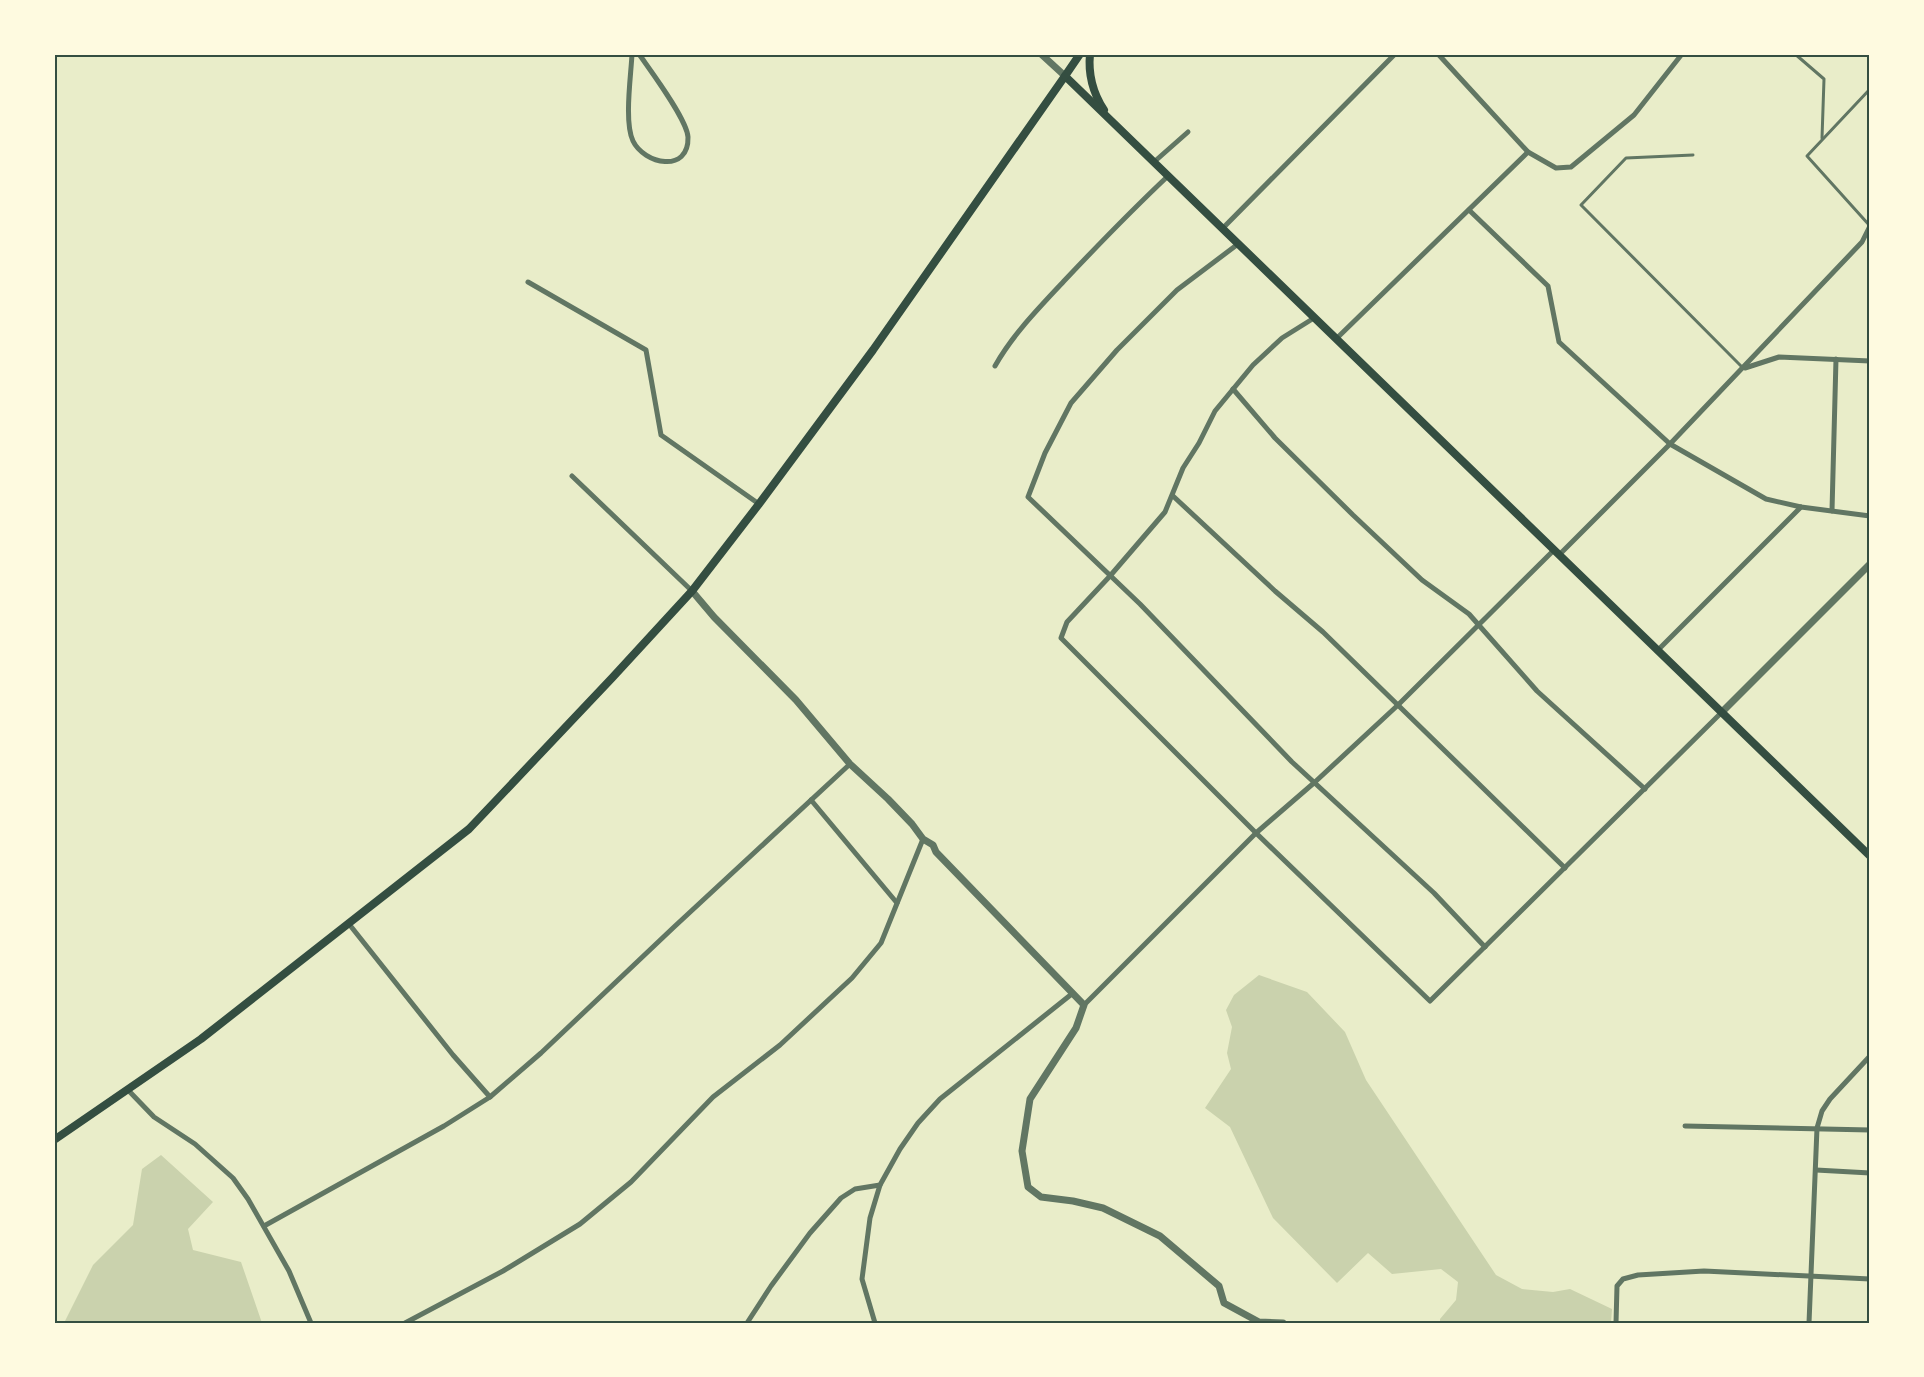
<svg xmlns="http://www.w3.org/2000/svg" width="1924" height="1377" font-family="Overpass,sans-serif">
<rect width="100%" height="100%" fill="#e9edc9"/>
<g fill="#cad2ad">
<polygon points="1259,975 1307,992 1345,1032 1366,1080 1496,1275 1522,1289 1553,1292 1570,1289 1612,1309 1611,1323 1440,1323 1440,1319 1456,1300 1458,1282 1441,1269 1392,1274 1368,1253 1337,1283 1273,1218 1230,1127 1205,1108 1231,1069 1227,1053 1232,1027 1226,1010 1234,995"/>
<polygon points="161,1155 213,1202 188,1229 193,1250 241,1262 262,1323 64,1323 93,1265 133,1225 142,1169"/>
</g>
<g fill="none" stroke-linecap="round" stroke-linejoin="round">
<g stroke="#617663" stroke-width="3">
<polyline points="1795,54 1824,79 1822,138"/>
<polyline points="1693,155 1626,158 1581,205 1742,367"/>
<polyline points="1870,226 1807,156 1870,89"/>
</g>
<g stroke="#617663" stroke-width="5">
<path d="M632,54C631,76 624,122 633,141C644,164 689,174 688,137C687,119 650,70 639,54"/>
<polyline points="1438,54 1528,152 1556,168 1571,167 1634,115 1682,54"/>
<polyline points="1154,162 1188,132"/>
<polyline points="1469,210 1548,286 1559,342 1670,444 1766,499 1801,507 1870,516"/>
<polyline points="1222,229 1395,54"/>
<polyline points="1238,244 1177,290 1117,350 1071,403 1045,453 1028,497 1140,604 1292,762 1434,893 1485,947"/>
<polyline points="528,282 646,350 661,435 759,504"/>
<polyline points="1314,318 1282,338 1253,365 1215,411 1199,443 1183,468 1165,512 1110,576 1067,622 1061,638 1256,833 1430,1001 1721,713"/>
<polyline points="1336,339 1528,152"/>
<path d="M995,366C1013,334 1039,308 1064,281C1098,245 1132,210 1168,176"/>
<polyline points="1745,368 1779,357 1870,361"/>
<polyline points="1233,389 1275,438 1353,515 1422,580 1469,614 1537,691 1645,789"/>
<polyline points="572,476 692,591"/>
<polyline points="1173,496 1275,591 1323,632 1565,868"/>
<polyline points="1832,511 1836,359"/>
<polyline points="1559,555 1670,444 1862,242 1870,226"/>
<polyline points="1657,651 1801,507"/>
<polyline points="811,800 897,903"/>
<polyline points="349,924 453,1055 490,1097"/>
<polyline points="1084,1005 1256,833 1315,782 1398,705 1554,550"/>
<polyline points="128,1090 154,1117 195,1144 233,1178 248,1199 289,1271 311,1323"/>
<polyline points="1685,1126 1870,1130"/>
<polyline points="1816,1170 1870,1173"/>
<polyline points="264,1226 444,1126 490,1097 541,1053 674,927 850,764"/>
<polyline points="405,1323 503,1271 580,1224 631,1182 713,1097 780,1045 852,978 881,943 923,839"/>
<polyline points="747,1323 771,1286 810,1233 841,1198 855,1189 880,1185 900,1149 918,1123 940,1099 1073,993"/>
<polyline points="875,1323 862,1279 870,1218 880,1185"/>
<polyline points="1616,1323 1617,1286 1623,1279 1638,1275 1704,1271 1870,1279"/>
<polyline points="1809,1323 1817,1128 1822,1111 1830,1099 1870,1056"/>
</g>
<g stroke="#617663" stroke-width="7">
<polyline points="1041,54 1065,76"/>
<polyline points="692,591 714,617 796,700 850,764 888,799 912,824 923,839 933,845 936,852 1084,1005 1076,1028 1030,1099 1022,1151 1028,1187 1041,1197 1073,1201 1103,1208 1160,1236 1219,1286 1224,1303 1259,1322 1283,1323"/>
<polyline points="1721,713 1870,564"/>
</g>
<g stroke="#344e41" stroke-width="8">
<path d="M1090,54C1088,74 1093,93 1104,110"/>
<polyline points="54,1140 201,1039 469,829 612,678 692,591 759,504 873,350 1065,76 1870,856"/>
</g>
<polyline stroke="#344e41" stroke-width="8" points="1065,76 1080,54"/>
</g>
<rect width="1924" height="1377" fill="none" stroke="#fefae0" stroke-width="111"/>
<rect x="56" y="56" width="1812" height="1266" fill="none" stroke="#344e41" stroke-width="2"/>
</svg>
